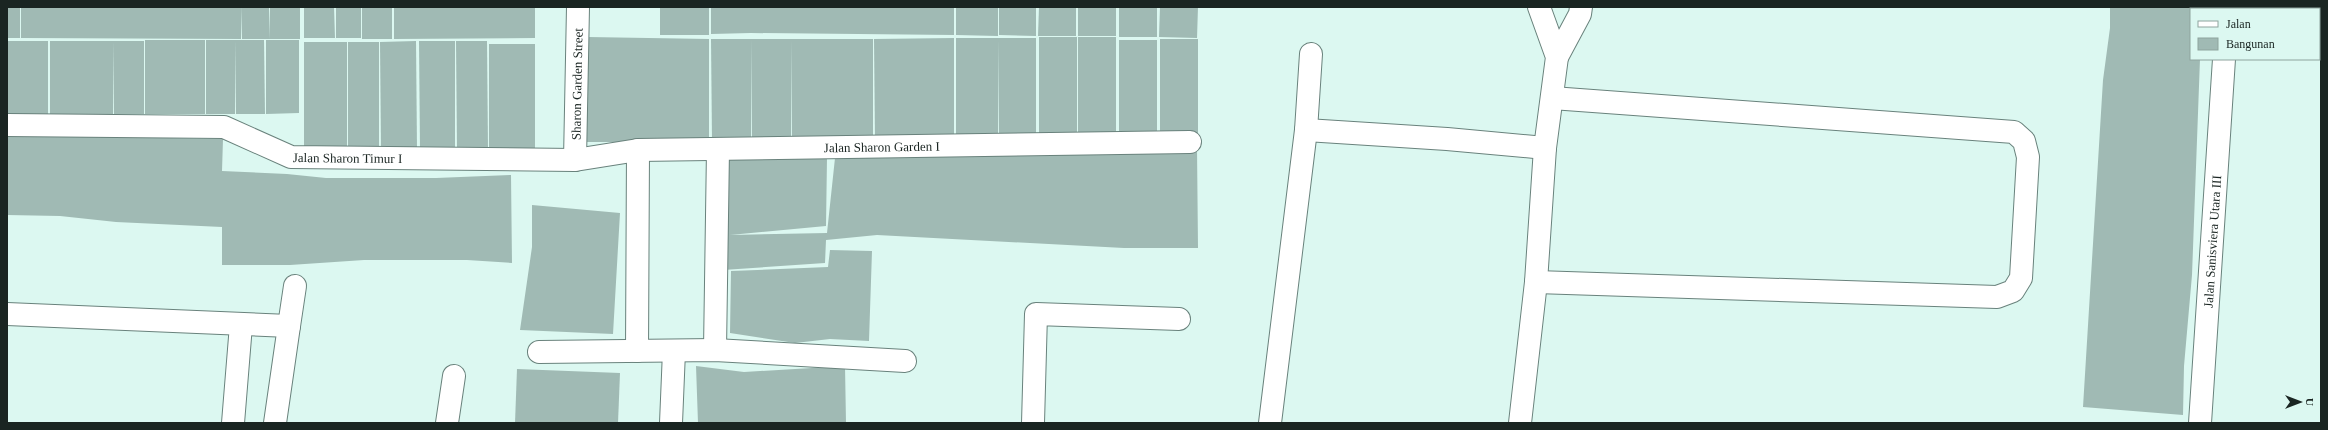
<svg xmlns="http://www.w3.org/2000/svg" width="2328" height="430" font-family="'Times New Roman',serif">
<rect width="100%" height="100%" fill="#dcf8f1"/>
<g fill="#a0bab4">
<rect x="7" y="7" width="13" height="31"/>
<polygon points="21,7 241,7 241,39 21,38"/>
<polygon points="241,7 269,7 269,39 242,39"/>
<polygon points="270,7 300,7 300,39 269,39"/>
<polygon points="304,7 334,7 335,38 304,38"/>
<rect x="336" y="7" width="25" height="31"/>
<rect x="362" y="7" width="30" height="32"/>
<polygon points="394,7 535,7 535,38 394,39"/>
<rect x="660" y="7" width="49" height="28"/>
<polygon points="711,7 751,7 751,33 711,34"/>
<polygon points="751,7 954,7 954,35 751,33"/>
<polygon points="956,7 998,7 998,36 956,35"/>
<polygon points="999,7 1036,7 1036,36 999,35"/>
<polygon points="1039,7 1076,7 1076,36 1038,36"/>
<rect x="1078" y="7" width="38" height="29"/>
<rect x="1119" y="7" width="38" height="30"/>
<polygon points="1160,7 1198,7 1197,38 1159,37"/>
<polygon points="2110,7 2203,7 2203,9 2191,9 2191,59 2200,59 2192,275 2184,366 2183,415 2083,407 2103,80 2110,28"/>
<polygon points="588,37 709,39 709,142 585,142"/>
<rect x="1039" y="37" width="38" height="101"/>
<rect x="1078" y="37" width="38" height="101"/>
<polygon points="954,38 954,139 875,140 874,39"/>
<polygon points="956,38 1036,38 1036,139 999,139 998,39 998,139 956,139"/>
<polygon points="711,39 751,39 751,141 712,141"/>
<polygon points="751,39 873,39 873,141 792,141 791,40 791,141 752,141"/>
<rect x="1160" y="39" width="38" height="101"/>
<rect x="145" y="40" width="60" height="74"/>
<rect x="206" y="40" width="29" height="74"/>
<polygon points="235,40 264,40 265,114 236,114"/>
<polygon points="266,40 299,40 299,113 266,114"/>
<rect x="1119" y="40" width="38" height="101"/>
<rect x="7" y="41" width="41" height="73"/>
<polygon points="50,41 114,41 113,115 50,114"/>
<rect x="114" y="41" width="30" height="73"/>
<polygon points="416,41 417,149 381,149 380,42"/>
<polygon points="419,41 455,41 455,149 420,149"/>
<polygon points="456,41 487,41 488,149 457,149"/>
<rect x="304" y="42" width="43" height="108"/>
<rect x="348" y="42" width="31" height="107"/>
<rect x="489" y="44" width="46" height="104"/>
<polygon points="61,133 118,137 223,139 222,171 287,174 326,178 436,178 511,175 512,263 467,260 364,260 290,265 222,265 222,227 116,222 60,216 7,215 7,136"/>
<polygon points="1197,148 1198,248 1124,248 877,235 826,240 825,263 723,270 726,157 827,158 826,226 730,235 827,233 835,158"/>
<polygon points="532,205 620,213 613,334 520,330 532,247"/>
<polygon points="830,250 872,251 869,341 830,339 795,343 730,333 731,271 828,267"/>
<polygon points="696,366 744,372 845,366 846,423 698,423"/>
<polygon points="517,369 620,373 618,423 515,423"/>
</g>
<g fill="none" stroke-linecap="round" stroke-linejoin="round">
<g stroke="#69827c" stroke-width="24">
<g id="minor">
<polyline points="2227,9 2227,7"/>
<polyline points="1557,57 1580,14 1581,7"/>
<path id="s1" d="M7,125L224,127L291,157L575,160L638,150L1190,142"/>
<polyline points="1306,130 1447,139 1545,148"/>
<path id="s2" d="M575,160L578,7"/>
<polyline points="1536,282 1997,297 2013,291 2021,278 2028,157 2024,141 2014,132 1552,98"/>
<polyline points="7,314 289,326 275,423"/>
<polyline points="289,326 295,286"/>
<polyline points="715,350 718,149"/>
<polyline points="637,351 638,150"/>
<polyline points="539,352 715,350 905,361"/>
<polyline points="233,423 241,325"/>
<polyline points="447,423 454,376"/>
<polyline points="671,423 674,351"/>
<polyline points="1033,423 1036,314 1179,319"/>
<polyline points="1270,423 1306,130 1311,54"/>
<polyline points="1520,423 1536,282 1545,148 1557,57 1539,7"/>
<path id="s3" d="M2200,423L2224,59"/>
</g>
</g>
<use href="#minor" stroke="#fff" stroke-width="22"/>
</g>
<g text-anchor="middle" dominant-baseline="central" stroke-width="3.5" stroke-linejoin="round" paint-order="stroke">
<g font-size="13" fill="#1a2522" stroke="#dcf8f1">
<text stroke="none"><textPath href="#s2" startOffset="76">Sharon Garden Street</textPath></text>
<text stroke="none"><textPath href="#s1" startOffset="882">Jalan Sharon Garden I</textPath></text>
<text stroke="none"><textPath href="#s1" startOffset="347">Jalan Sharon Timur I</textPath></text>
<text stroke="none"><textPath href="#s3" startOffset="182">Jalan Sanisviera Utara III</textPath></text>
</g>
</g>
<rect width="2328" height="430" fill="none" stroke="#1a2522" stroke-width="16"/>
<rect x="2190" y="8" width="130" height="52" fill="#dcf8f1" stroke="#8ea49e"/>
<rect x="2198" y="21" width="20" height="6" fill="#ffffff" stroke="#8ea49e"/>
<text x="2226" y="28" font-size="12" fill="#1a2522">Jalan</text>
<rect x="2198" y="38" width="20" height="12" fill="#a0bab4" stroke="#8ea49e"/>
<text x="2226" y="48" font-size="12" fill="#1a2522">Bangunan</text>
<g transform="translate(2300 402) rotate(90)" stroke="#dcf8f1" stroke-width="3" paint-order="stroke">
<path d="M0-3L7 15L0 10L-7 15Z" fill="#1a2522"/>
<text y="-6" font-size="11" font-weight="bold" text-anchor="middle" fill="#1a2522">U</text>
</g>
</svg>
